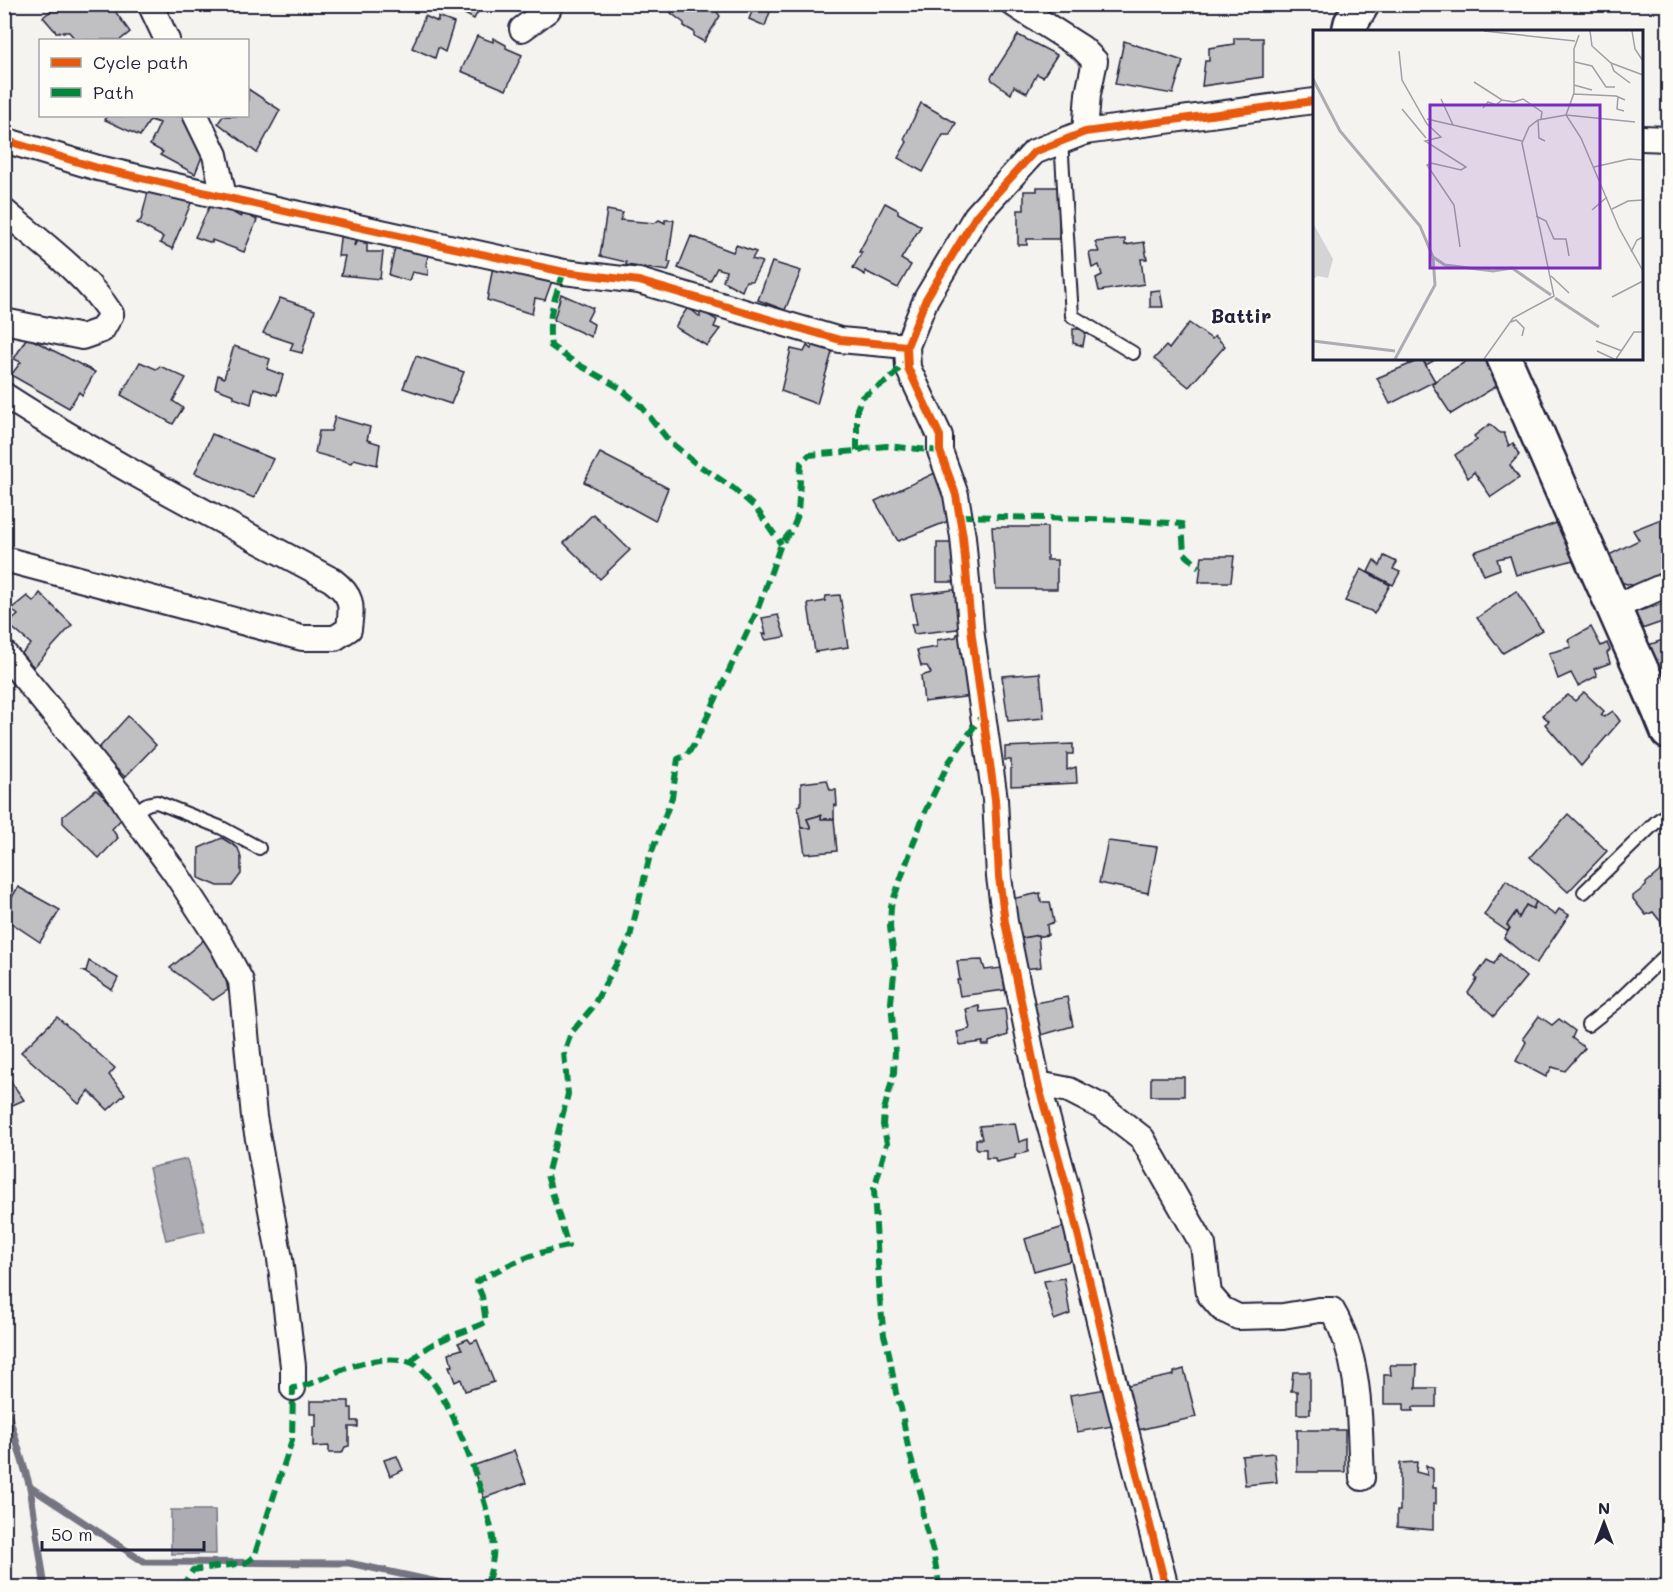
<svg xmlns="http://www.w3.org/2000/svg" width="1673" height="1592" font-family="Mali,sans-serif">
<rect width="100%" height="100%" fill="#f4f3ef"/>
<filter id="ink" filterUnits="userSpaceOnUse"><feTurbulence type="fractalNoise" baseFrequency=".0167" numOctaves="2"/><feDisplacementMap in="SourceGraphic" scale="12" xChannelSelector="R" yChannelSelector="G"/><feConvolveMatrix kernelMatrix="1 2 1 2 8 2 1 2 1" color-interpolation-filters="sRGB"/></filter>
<g filter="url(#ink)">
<g fill="#acacb2" stroke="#757582" stroke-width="1.5">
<polygon points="187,1159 205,1231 166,1240 149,1168"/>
<polygon points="171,1510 215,1510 216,1554 171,1554"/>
</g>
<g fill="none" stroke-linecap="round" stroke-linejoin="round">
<g stroke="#757582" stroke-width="7">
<polyline points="4,1400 30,1487 45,1588"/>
<polyline points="30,1487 144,1562 349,1563 465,1588"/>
</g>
</g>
<g fill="#c0bfc2" stroke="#22223b" stroke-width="1.5">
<polygon points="60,4 110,4 130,32 120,40 76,40 69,32 56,32 43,17"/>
<polygon points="446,4 482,4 474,19"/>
<polygon points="676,4 717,4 717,12 720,16 704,42 694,36 694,32 684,26 684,23 671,13"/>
<polygon points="755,4 771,9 765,26 749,19"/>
<polygon points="425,16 438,22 438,17 454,23 445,52 438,48 435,58 412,48"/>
<polygon points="1018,35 1057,55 1043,77 1037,74 1027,93 1014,86 1011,94 992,80 991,77"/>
<polygon points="477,36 493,42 493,38 506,45 506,48 522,55 506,90 461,71"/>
<polygon points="1234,38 1263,38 1263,77 1202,86 1205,61 1209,61 1209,48 1234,44"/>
<polygon points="1124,41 1183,61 1173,94 1115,84"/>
<polygon points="248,89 280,110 257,153 218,123 223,116 248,116"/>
<polygon points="921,103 956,123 950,135 943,135 923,172 898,158 907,142 904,139"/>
<polygon points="107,116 187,116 205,149 195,174 160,155 163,152 150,145 160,123 150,120 140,136 105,120"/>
<polygon points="150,184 192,201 173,246 173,249 160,243 163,237 137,223 141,220"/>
<polygon points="1037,187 1059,187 1059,239 1027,239 1027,245 1018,245 1018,210 1024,210 1024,191 1037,191"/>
<polygon points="212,201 241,217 244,213 257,220 244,252 212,240 212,243 195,237"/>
<polygon points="885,203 898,210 898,213 921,226 901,259 911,265 898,288 865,271 865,275 853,268 862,252 859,252"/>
<polygon points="607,210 623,213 620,220 655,223 659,220 665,223 665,220 674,220 668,262 671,262 668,271 626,265 626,262 600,256"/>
<polygon points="341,230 357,233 354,246 360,239 364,240 364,243 367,243 367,252 383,252 380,279 341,275 345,256 338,256"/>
<polygon points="691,236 733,252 736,245 756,252 752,259 762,262 752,281 746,281 742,291 723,281 726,271 717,268 710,281 678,268"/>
<polygon points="1125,239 1125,245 1144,242 1147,259 1141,259 1144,284 1099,291 1096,278 1102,275 1099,265 1092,268 1089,252 1099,252 1095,242"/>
<polygon points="396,243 429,252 426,265 428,269 428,275 412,272 409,281 389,275"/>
<polygon points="772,262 801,271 785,310 758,300"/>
<polygon points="493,266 552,281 545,300 535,298 532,314 487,300"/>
<polygon points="1160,290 1163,307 1150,307 1150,291"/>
<polygon points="561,294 593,308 587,320 594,324 591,337 554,320"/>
<polygon points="280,298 315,310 302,353 290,350 293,343 263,333"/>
<polygon points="688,307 700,317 700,310 717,320 714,327 720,329 707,346 675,327"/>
<polygon points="1189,323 1212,339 1215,336 1225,346 1189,387 1154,359 1166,346 1169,349"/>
<polygon points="1073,329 1086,329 1083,346 1073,343"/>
<polygon points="27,337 95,372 82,395 79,392 69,408 11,375 21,362 14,359"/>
<polygon points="814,343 833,349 817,404 781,391 791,349 804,352 807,346 811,349"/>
<polygon points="234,346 270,359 267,369 283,375 277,395 254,388 251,404 234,398 234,395 215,388 218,375 224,378"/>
<polygon points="416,356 464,372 451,404 403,388"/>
<polygon points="1407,358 1438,358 1426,365 1422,359 1412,362 1409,365"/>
<polygon points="1471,358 1484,358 1500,384 1451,414 1432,385 1435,381"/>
<polygon points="1422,359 1435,381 1390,404 1377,378"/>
<polygon points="140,362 156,369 160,366 186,378 173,401 183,408 173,424 121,395"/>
<polygon points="335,417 370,427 367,440 380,444 377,465 354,459 351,463 315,453 319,431 331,431"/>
<polygon points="1490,424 1500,433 1504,433 1509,446 1513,443 1519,455 1510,465 1519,478 1491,497 1474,472 1468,478 1455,455 1477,440 1474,436"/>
<polygon points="212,434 273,459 254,498 195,473"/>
<polygon points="600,453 668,488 655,521 584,482"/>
<polygon points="937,472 956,518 898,541 875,501"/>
<polygon points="593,514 630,550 600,579 564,543"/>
<polygon points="1666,517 1668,527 1665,527 1668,534 1668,577 1646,589 1620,582 1607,556 1639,540 1633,530"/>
<polygon points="1565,520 1578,559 1516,575 1510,556 1497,559 1500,569 1484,575 1474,552"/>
<polygon points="992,527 1047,527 1047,560 1057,560 1057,589 996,589"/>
<rect x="937" y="543" width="23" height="39"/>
<polygon points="1202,556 1234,556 1231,582 1199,582"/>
<polygon points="1384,556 1397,562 1393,569 1400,572 1393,585 1368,572 1374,560 1380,566"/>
<polygon points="1361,569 1390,585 1374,614 1371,611 1345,601"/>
<polygon points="960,589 966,628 914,634 911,624 917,624 911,595"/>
<polygon points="1516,591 1542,630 1503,653 1477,618"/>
<polygon points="40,593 72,625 34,667 21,654 31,644 8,624 18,615 11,609 27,596 34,602"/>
<polygon points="840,595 848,647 815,652 808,604 825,601 826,596"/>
<polygon points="1662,604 1668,620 1639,630 1632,611 1643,608 1642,610"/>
<polygon points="778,615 785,637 766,640 762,634 766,634 762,618"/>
<polygon points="1591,627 1601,646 1607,643 1610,650 1607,653 1610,663 1594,669 1597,676 1578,686 1571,673 1558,679 1549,653 1571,647 1568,640"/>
<polygon points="966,631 972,696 924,702 921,676 931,673 927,666 921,666 917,650 937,647 937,640 956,637 957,634"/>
<polygon points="1668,638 1668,673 1656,679 1646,646"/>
<polygon points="1040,673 1044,718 1008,721 1002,676"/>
<polygon points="1584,692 1604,711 1601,715 1604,717 1613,711 1620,721 1581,766 1545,724 1549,721 1542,715 1568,695 1575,701"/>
<polygon points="128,716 156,745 125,777 95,748 99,748"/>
<polygon points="1073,744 1073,754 1067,754 1067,770 1076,767 1077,783 1011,786 1011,760 1005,760 1005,747"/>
<polygon points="827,780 830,790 836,790 837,806 834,805 834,819 821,819 821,815 807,819 811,828 801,828 798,806 801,805 801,783"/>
<polygon points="96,790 125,815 112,829 118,838 99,858 63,823 63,816"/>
<polygon points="1568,814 1607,851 1568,892 1530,857"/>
<polygon points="821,815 821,819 834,819 837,851 805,854 801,828 811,828 807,819"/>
<polygon points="222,838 238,848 241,858 241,874 232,886 218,886 199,878 199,848"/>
<polygon points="1108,841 1157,847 1148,893 1099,883"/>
<polygon points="1666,866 1668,872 1668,931 1653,912 1646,915 1633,899 1633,896 1646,886 1646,883"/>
<polygon points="1506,880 1536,902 1533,909 1526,905 1519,918 1516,912 1507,925 1510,928 1507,931 1484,915"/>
<polygon points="18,887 60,910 40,942 4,918 4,911"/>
<polygon points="1040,893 1041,902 1050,902 1054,922 1047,925 1048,935 1018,939 1011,899"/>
<polygon points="1536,902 1555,915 1559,909 1569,915 1536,964 1504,938 1510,928 1507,925 1516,912 1519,918 1526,905 1533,909"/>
<polygon points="1038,935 1041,967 1015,970 1018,939"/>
<polygon points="205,939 222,958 228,990 213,1000 170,968"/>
<polygon points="1500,954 1526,977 1494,1016 1468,993 1477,979 1475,977 1487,960 1494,964"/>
<polygon points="982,960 985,970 1002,968 1005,990 960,996 957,980 960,980 957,961"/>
<polygon points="89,961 118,978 112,990 83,971 86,971"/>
<polygon points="1067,997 1073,1026 1041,1035 1034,1003"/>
<polygon points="979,1006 980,1012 1005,1009 1008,1035 989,1042 989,1045 982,1045 983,1042 960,1045 957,1032 970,1029 966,1009"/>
<polygon points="1539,1016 1552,1025 1559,1019 1575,1031 1572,1038 1585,1048 1565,1071 1552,1067 1546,1077 1516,1061 1526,1042 1523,1038"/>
<polygon points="57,1017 115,1068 109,1075 125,1094 108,1110 89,1091 79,1104 21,1052"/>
<polygon points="4,1072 24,1100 8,1107 4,1102"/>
<rect x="1151" y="1077" width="33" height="19"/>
<polygon points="1015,1123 1019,1142 1028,1139 1028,1152 1015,1155 1015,1158 996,1162 995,1158 986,1158 986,1149 976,1149 976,1139 982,1139 979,1126"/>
<polygon points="1067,1226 1077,1259 1034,1271 1025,1239"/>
<polygon points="1064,1278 1070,1314 1054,1320 1044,1281"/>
<polygon points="468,1339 471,1343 477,1340 494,1382 465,1391 461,1379 455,1382 449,1366 452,1366 449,1353 462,1349 458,1343"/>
<polygon points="1390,1365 1417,1365 1416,1388 1436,1388 1436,1407 1413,1407 1413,1411 1404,1411 1404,1404 1384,1404 1384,1375 1391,1375"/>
<polygon points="1184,1369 1196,1417 1138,1430 1128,1385 1174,1375 1174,1372"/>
<polygon points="1293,1372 1310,1372 1310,1414 1297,1414 1297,1391 1291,1391"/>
<polygon points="1112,1388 1119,1425 1077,1432 1070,1395"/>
<polygon points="310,1401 349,1401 349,1408 352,1408 352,1421 358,1421 358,1427 349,1427 349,1446 345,1447 342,1453 329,1453 329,1446 313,1447 313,1427 316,1427 316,1414 310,1414"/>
<rect x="1297" y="1430" width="48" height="42"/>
<polygon points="514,1450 526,1483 484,1498 472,1466 510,1453"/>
<polygon points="1274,1453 1277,1482 1245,1485 1242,1456"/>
<polygon points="397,1456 403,1470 390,1476 384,1460"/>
<polygon points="1417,1462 1416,1472 1427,1475 1426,1465 1433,1469 1433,1488 1436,1488 1436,1504 1433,1504 1433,1530 1397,1527 1397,1511 1400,1511 1400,1463"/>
</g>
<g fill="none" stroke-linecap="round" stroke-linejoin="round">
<g stroke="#22223b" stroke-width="16">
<g id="lane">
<polyline points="1061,140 1072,316 1133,353"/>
<path d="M135,818C140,807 145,803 157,802L222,828L259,848"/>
<polyline points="1584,892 1656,822 1668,813"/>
<polyline points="1588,1025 1617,1002 1668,953"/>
</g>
</g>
<g stroke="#22223b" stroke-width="28">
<g id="street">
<polyline points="150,4 167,40"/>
<polyline points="1013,4 1082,48 1095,61 1088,94 1085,132"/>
<polyline points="522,29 548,10 551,4"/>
<polyline points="196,116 215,155 224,197"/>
<polyline points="1642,138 1668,139"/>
<polyline points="4,140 98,168 285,211 564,272 639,281 840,340 907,346"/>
<path d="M4,211C40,242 86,274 111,314L102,330L82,337L4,321"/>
<path d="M4,395C109,463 222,521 332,580C353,596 352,604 349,629L335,638H302L8,560L4,561"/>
<polyline points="1613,608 1668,584"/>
<polyline points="4,653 121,796 135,818 176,874 222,945 241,981 254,1117 280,1259 293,1366 293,1388"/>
<path d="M1038,1084L1069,1090L1102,1107L1142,1138L1203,1245L1209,1294L1222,1309L1238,1317L1283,1316L1319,1310H1332C1362,1361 1359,1421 1362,1478"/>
<polyline points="1166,1588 1116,1391 1067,1188 1038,1084 1005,922 999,877 995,799 972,637 963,537 956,495 940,451 940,436 908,368 907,346 926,299 976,216 1034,152 1085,132 1314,101"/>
</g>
</g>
<g stroke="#22223b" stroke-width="38">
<g id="secondary">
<polyline points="1349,32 1351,23 1362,4"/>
<path d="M1504,358C1541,441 1576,524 1613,606C1631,648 1651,689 1668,732"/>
</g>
</g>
<use href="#lane" stroke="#fdfcf7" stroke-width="12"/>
<use href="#street" stroke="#fdfcf7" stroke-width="24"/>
<use href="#secondary" stroke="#fdfcf7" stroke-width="33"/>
<g stroke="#00873e" stroke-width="6" stroke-dasharray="12 6" stroke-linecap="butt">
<path d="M564,272C554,300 547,315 551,346L574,362L620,388L642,407L669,441L694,462L733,488L756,508L781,544"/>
<polyline points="857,451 857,409 862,397 889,380 908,359"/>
<polyline points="960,516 1128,520 1182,524 1184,553 1199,567"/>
<path d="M411,1362C429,1339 461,1335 486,1322L482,1296L476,1282C506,1265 533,1253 568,1246L547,1175L568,1094L564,1053L571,1033L592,1008L629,941L649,859L672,797L678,759L687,755L696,741L757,611L781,544L792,530L798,515L801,463L809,455L857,451L865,448L886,446L940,451"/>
<path d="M181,1588L193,1570L245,1563L254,1557L292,1440L293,1388C307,1387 319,1380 332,1374C354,1364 382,1356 407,1361C446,1369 487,1502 493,1538C495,1555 491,1571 486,1588"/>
<polyline points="940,1588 933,1552 923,1517 922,1498 908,1447 901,1408 896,1393 889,1353 884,1335 880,1300 874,1189 887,1143 883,1125 884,1110 894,1073 895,1050 891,1002 895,965 890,927 891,906 924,814 949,762 983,714"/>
</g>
<g stroke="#fdfcf7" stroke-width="11">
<g id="cycleway">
<polyline points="4,140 98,168 285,211 564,272 639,281 840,340 907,346"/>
<polyline points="1166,1588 1116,1391 1067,1188 1038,1084 1005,922 999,877 995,799 972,637 963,537 956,495 940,451 940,436 908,368 907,346 926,299 976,216 1034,152 1085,132 1314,101"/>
</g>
</g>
<use href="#cycleway" stroke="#e8590c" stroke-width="8"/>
</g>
</g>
<g text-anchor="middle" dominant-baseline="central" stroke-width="4.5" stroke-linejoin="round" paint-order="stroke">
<g font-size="20" font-weight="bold" fill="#22223b" stroke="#fdfcf7">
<text x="1241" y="315">Battir</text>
</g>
</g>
<g transform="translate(1313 30)">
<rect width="330" height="330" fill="#f4f3ef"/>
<path d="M0,193L20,229L15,248L5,246L0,249Z" fill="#d5d4d5"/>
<path fill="none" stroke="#acacb2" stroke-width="3" d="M0,49L27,101L107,196L120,227L122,255L82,329M120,227L132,235L180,241L199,238L238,265M242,268L286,297M0,311L82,321"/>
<path fill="none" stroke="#a09fa7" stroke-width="1.5" d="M171,1L262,11M277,1L279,16L298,33L330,45M319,1L322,19L330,31M266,5L261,19V63L253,85L268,108L306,198L330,241M86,21L89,50L114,94L128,107L112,111L153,137L148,140L118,133L114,135L141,175L147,217M262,32L279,36L293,57H302M298,33L301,41L317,53M161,52L189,70L201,72L210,69L229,82L228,89M261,55L279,60M261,64L303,66L312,70M305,66L304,79L311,81M128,69L140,95M170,78L175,72L183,75L189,70M89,79L113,108M114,89L209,111M225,90L226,108L232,111M281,137L316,129L330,130M299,179L315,171L330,170M279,180L294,167M223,186L233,191L241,209H253L256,226M318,222L324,210L330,207M238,246L256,263M299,267L330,251M198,292L203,290L211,298L209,306M283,311L309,321M284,321L301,329M171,329L200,288L241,266L209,113L216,97L225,90L253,85L322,92M303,329L321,302H330"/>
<path fill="#7b2cbf" fill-opacity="0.15" stroke="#7b2cbf" stroke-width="3" d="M117,75H287V238H117Z"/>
<rect width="330" height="330" fill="none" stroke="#22223b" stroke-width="3"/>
</g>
<rect width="1673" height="1592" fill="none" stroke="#fdfcf7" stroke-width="24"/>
<rect x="12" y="12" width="1649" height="1568" fill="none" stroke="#22223b" stroke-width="2" filter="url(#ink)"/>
<rect x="39" y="39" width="210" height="78" fill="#fdfcf7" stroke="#a5a5ac" stroke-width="1.5"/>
<rect x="51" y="58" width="30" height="9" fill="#e8590c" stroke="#a5a5ac" stroke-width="1.5"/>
<text x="93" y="69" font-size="18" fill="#22223b">Cycle path</text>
<rect x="51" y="88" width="30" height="9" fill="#00873e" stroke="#a5a5ac" stroke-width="1.5"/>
<text x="93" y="99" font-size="18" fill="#22223b">Path</text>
<g transform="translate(1604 1523)" stroke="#fdfcf7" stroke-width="4.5" paint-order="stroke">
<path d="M0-4.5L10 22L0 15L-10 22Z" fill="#22223b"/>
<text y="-9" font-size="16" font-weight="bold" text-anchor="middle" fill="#22223b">N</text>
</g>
<path d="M42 1541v9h162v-9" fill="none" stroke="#22223b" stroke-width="3"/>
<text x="51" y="1541" font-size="18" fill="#22223b" stroke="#fdfcf7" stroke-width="4.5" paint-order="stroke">50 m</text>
</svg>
